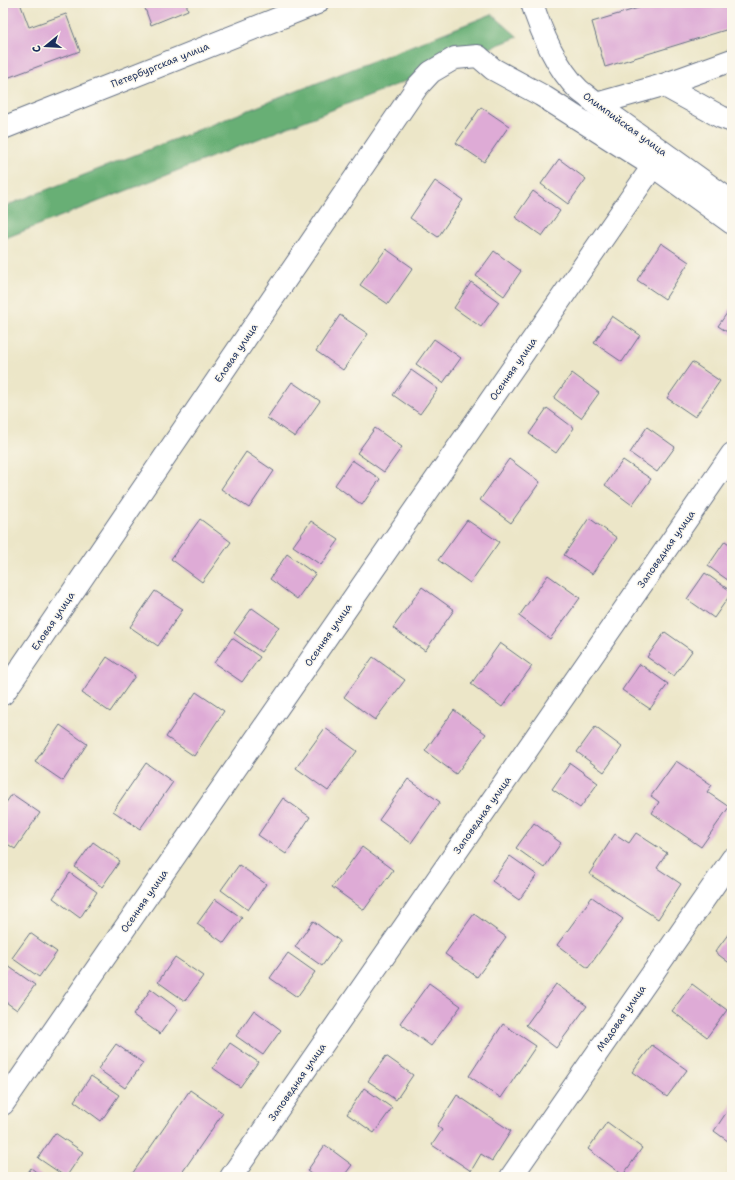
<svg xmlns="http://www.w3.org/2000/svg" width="735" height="1180" font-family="'Shantell Sans',sans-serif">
<rect width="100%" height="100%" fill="#fbf7ec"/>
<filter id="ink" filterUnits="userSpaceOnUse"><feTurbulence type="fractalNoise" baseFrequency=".025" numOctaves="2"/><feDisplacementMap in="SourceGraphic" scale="8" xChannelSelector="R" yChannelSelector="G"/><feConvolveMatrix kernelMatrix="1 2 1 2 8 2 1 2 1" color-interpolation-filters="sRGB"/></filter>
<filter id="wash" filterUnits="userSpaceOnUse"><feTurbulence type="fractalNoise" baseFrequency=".012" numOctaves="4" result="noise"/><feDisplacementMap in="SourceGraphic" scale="16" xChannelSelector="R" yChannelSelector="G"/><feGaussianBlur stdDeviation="0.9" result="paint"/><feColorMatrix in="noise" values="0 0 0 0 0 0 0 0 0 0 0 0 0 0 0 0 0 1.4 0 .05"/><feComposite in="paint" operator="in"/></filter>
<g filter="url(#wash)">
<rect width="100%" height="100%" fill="#ece6c8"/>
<polygon fill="#67af75" stroke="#416f6a" points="492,14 518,37 3,239 3,207"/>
<g id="blocks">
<g fill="#deabd6">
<polygon points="3,3 20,3 29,27 66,14 80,51 7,78 3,69"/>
<polygon points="143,3 186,3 188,10 151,25"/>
<polygon points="655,3 732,3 732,28 605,67 592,22"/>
<polygon points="481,107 509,126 484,162 456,143"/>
<polygon points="559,159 586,179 568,204 541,184"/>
<polygon points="435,181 463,200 438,237 410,218"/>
<polygon points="533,191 560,211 542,236 515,217"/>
<polygon points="661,243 689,262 665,299 637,280"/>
<polygon points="386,249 413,268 388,304 360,285"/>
<polygon points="494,251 521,271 504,296 476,276"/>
<polygon points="471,282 499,302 481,327 454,308"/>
<polygon points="732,306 732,335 718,326"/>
<polygon points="340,315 368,334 343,370 316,351"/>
<polygon points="612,316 640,335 622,362 594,343"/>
<polygon points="434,339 461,358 443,383 416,364"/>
<polygon points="692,362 720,381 695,417 667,398"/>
<polygon points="411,370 438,389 420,414 393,395"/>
<polygon points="572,373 599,393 581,418 554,398"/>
<polygon points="292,382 320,401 295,437 267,418"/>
<polygon points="547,408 574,428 556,453 529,434"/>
<polygon points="647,427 675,447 657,472 630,453"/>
<polygon points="375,428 402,447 384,472 357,453"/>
<polygon points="246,452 274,471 249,508 221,489"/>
<polygon points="509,459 540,482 511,523 480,500"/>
<polygon points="352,460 380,479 362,505 335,485"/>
<polygon points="623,460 651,479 632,505 605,485"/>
<polygon points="589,518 617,538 592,574 564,555"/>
<polygon points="200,519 231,542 202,582 171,559"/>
<polygon points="467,520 499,542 470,583 438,560"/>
<polygon points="311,521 339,540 321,565 293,546"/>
<polygon points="725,541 732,546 732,583 708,566"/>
<polygon points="287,554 315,574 297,599 270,579"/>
<polygon points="705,573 732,592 714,618 687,599"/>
<polygon points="548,575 580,598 550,639 519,616"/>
<polygon points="422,587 454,610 425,651 393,628"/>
<polygon points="155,591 183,609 158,646 130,627"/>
<polygon points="252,608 279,627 261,652 234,633"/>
<polygon points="665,632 692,651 674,676 647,657"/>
<polygon points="232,638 260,657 242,682 214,663"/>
<polygon points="500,643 532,666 502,707 471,684"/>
<polygon points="107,657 135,676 110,712 82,693"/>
<polygon points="373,657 405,680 375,720 344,697"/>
<polygon points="640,664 668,684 650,709 622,690"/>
<polygon points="196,692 224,711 194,756 166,737"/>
<polygon points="454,710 486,734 456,774 425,751"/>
<polygon points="60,725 87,744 63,781 35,762"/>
<polygon points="595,727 622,747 604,772 577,752"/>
<polygon points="325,728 357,751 328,791 296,768"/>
<polygon points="676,761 712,785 707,792 729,807 701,847 652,813 659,802 651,796"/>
<polygon points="146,763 173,782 140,829 113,811"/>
<polygon points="570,763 598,783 580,808 552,789"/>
<polygon points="408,779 440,802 411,843 379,820"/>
<polygon points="12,794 40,813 15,849 3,841 3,807"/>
<polygon points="283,798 310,817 286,854 258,835"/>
<polygon points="534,823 561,843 544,868 516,848"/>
<polygon points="636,833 667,853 657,868 681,884 658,919 589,874 615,834 629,843"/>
<polygon points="93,842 120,861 102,887 75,867"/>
<polygon points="362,847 393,870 364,910 332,887"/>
<polygon points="510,856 537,875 519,900 492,881"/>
<polygon points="239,865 266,884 248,910 221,890"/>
<polygon points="70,873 97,892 80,918 53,898"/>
<polygon points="592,897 623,919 588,968 557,945"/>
<polygon points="215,899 242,918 224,943 197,924"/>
<polygon points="474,914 506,937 477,977 445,954"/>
<polygon points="313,921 340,941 322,966 295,947"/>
<polygon points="732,929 732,965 715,952"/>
<polygon points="30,933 57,952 39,977 12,958"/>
<polygon points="288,953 315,972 297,997 270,978"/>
<polygon points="175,957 203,976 185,1001 158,982"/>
<polygon points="8,966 35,985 17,1010 3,1000 3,972"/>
<polygon points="429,983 461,1006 431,1046 400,1023"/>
<polygon points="556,984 587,1006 556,1048 526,1025"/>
<polygon points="692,984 727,1010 707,1037 672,1011"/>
<polygon points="151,989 178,1009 160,1034 133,1015"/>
<polygon points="254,1010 281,1030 263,1055 236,1036"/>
<polygon points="503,1024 536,1046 501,1098 469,1076"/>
<polygon points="230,1043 258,1062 240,1087 213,1068"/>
<polygon points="116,1044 143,1063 125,1088 98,1069"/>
<polygon points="652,1045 687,1070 667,1097 632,1072"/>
<polygon points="386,1056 413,1075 396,1100 368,1081"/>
<polygon points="91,1076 119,1095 101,1121 74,1101"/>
<polygon points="364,1088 392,1108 374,1133 347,1114"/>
<polygon points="190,1090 223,1113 179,1177 130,1177"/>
<polygon points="457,1095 511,1131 492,1161 481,1154 471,1171 432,1145 442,1130 437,1126"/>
<polygon points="732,1104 732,1144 714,1131"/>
<polygon points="607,1122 642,1148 623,1175 588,1149"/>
<polygon points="55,1133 83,1152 66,1177 38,1158"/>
<polygon points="325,1145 352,1165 343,1177 315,1177 307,1171"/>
<polygon points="31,1168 43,1177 25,1177"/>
</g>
</g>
</g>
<g filter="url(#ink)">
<use href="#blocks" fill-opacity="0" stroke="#646f83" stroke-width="1"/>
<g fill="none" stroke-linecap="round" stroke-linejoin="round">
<g stroke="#646f83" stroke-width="24">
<g id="minor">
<path d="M532,3C541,32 557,69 579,90C585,95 591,99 596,104L732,202"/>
<polyline points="663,85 721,117 732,121"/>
<polyline points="596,104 663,85 732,60"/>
<polyline points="3,128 317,3"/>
<polyline points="3,694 417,87 431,72 455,58 478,56 493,69 541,95 653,166 732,223"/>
<polyline points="3,1104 653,166"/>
<polyline points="231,1177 732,454"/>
<polyline points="511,1177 732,859"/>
</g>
</g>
<use href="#minor" stroke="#fff" stroke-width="22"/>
</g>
</g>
<g text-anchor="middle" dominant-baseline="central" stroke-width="3" stroke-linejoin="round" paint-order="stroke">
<g font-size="10" fill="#1b2f5e" stroke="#fbf7ec">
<text transform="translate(160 65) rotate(-22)">Петербургская улица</text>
<text transform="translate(625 124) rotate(36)">Олимпийская улица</text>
<text transform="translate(236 353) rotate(-56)">Еловая улица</text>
<text transform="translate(513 369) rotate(-55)">Осенняя улица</text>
<text transform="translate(666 549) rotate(-55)">Заповедная улица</text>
<text transform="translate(53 621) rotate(-56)">Еловая улица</text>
<text transform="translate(328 635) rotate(-55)">Осенняя улица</text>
<text transform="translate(482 815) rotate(-55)">Заповедная улица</text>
<text transform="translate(144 901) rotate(-55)">Осенняя улица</text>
<text transform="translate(621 1018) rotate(-55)">Медовая улица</text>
<text transform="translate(297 1082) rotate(-55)">Заповедная улица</text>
</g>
</g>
<rect width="735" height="1180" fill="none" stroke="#fbf7ec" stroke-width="16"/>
<g transform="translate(46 46) rotate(252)" stroke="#fbf7ec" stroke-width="3" paint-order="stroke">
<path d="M0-3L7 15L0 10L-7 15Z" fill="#1b2f5e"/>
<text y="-6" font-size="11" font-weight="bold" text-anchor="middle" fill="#1b2f5e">С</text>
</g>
</svg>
